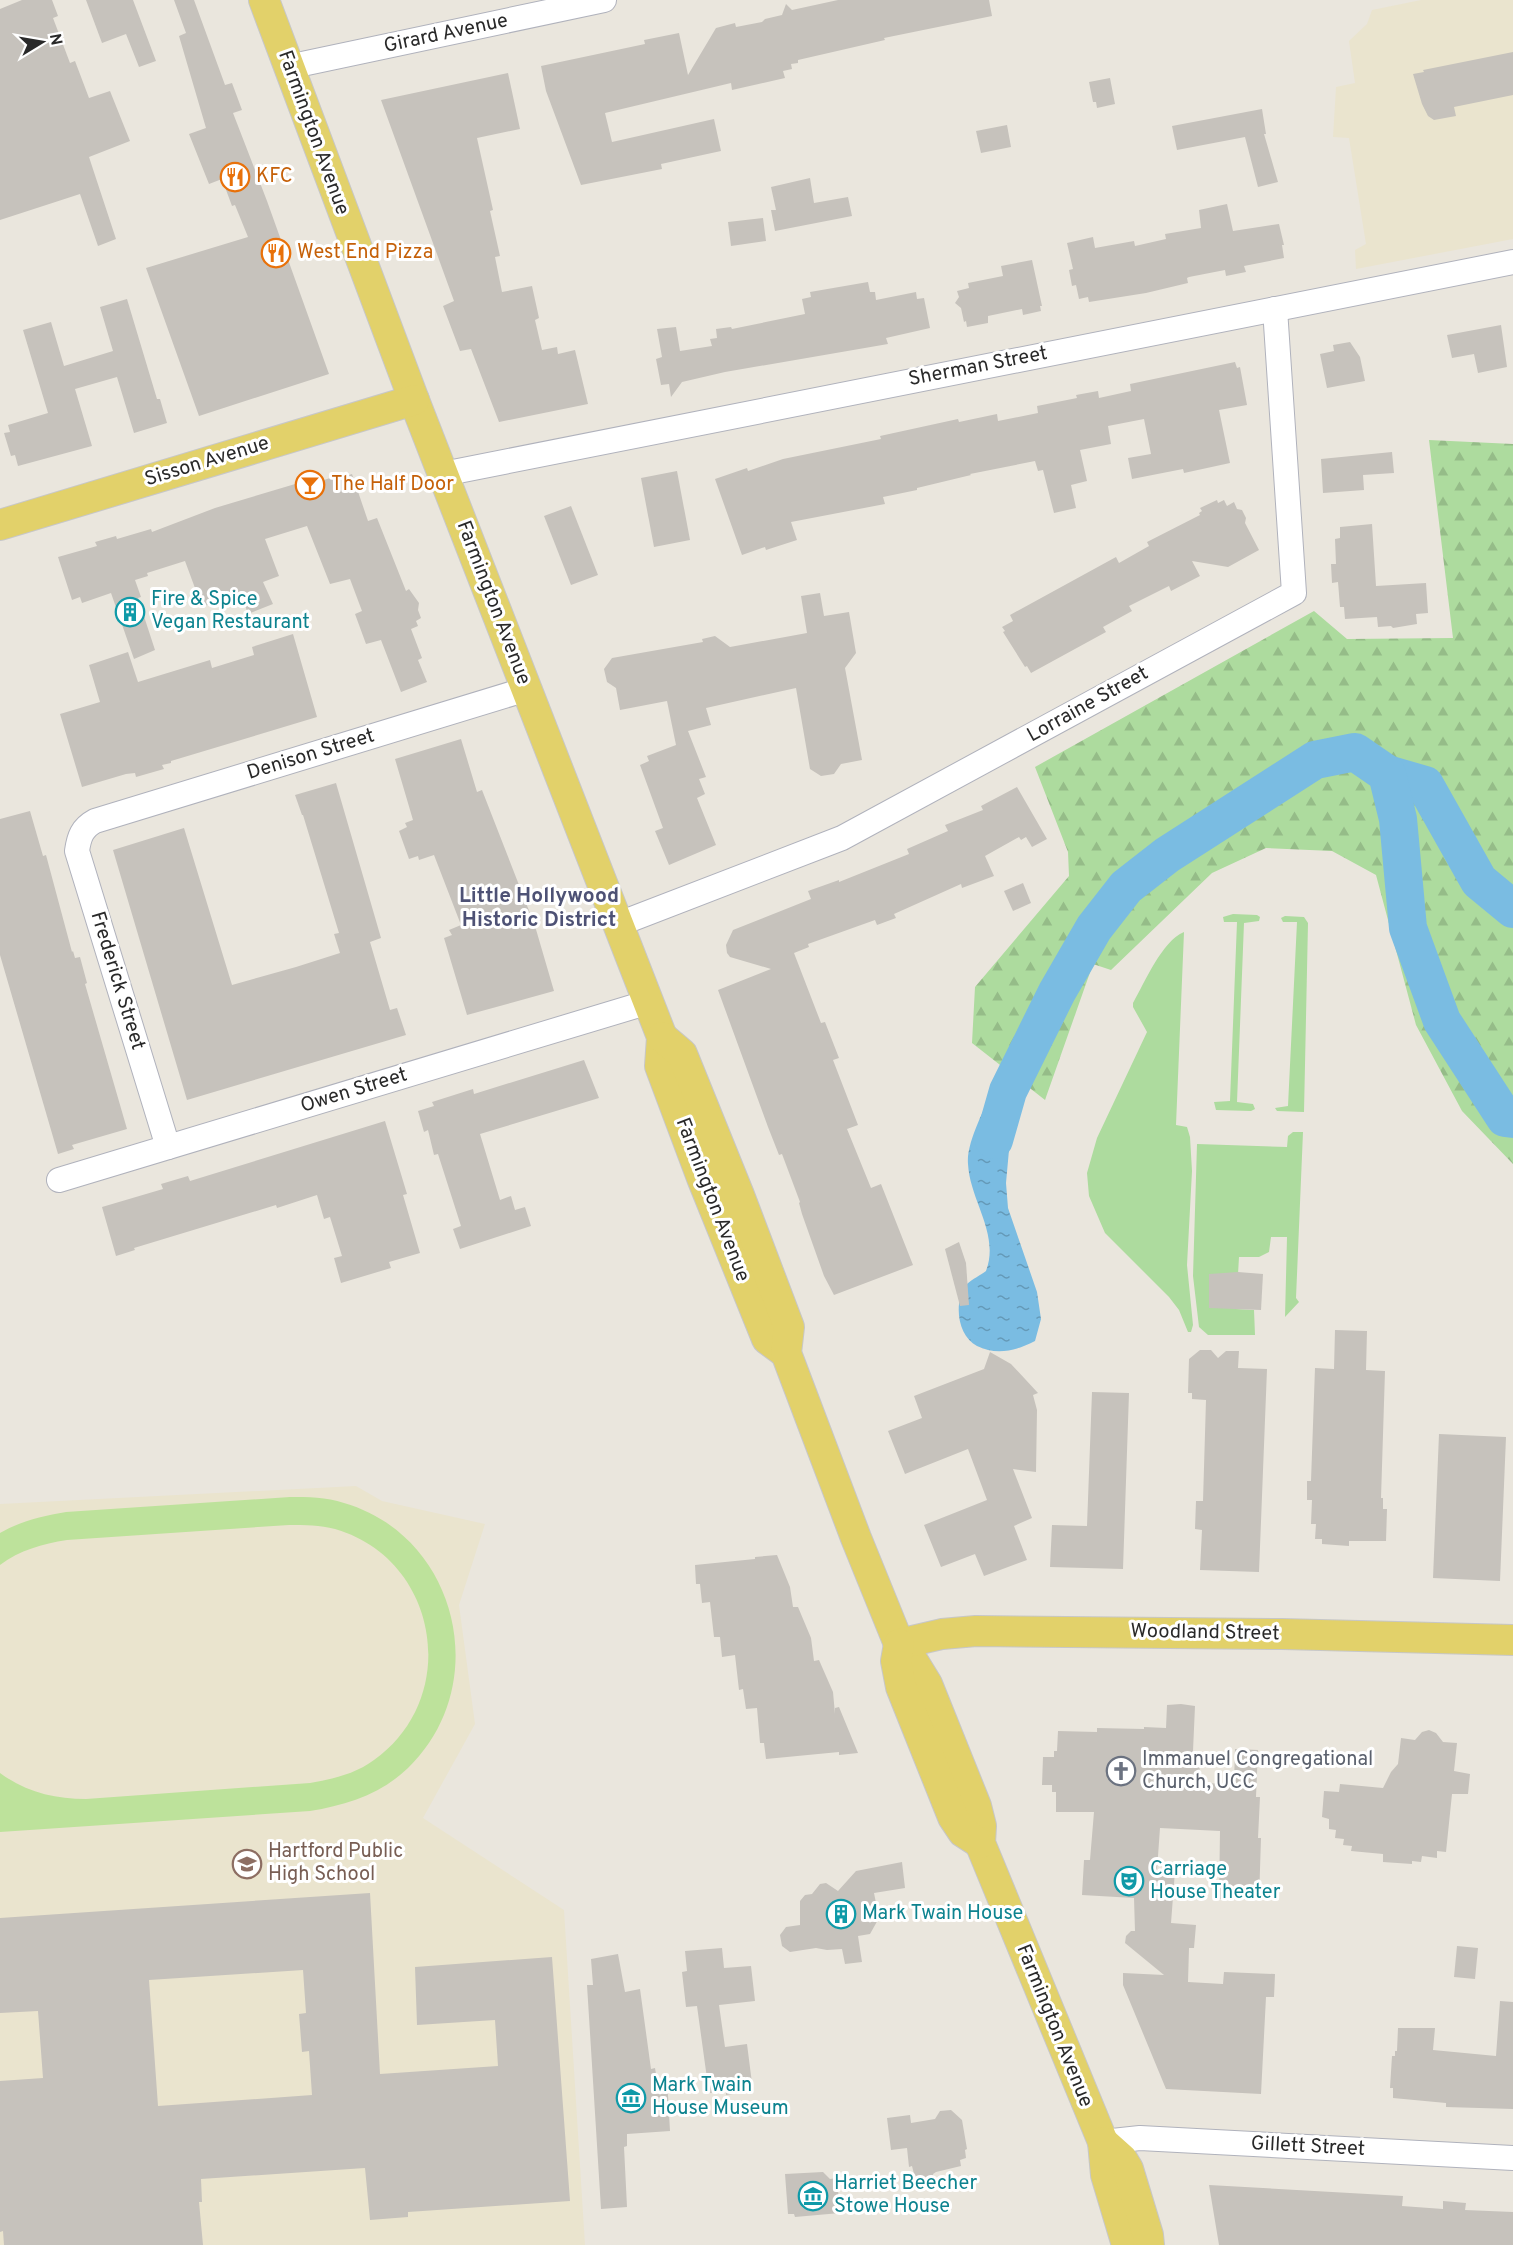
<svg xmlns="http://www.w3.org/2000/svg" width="1513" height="2245" font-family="Overpass,sans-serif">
<defs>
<pattern id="forest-firs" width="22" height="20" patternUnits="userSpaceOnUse" patternTransform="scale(1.5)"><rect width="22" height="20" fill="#addb9e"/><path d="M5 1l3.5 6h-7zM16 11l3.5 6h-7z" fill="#95bc88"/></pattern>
<pattern id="water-ripples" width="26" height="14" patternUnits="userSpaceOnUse" patternTransform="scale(1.5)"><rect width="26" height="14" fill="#7abce2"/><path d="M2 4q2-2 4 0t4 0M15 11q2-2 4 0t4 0" fill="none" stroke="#6499b7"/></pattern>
</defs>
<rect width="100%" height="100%" fill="#eae6dd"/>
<g fill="#eae4ce">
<polygon points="1421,0 1513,0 1513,239 1356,269 1355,250 1366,244 1349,138 1333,137 1336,87 1355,83 1349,41 1367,24 1372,10"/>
<polygon points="356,1486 382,1501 485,1524 459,1605 475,1724 423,1818 564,1910 585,2245 0,2245 0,1504"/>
</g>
<g fill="#addb9e">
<polygon points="1233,914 1257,915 1260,917 1259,921 1244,923 1237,1102 1253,1104 1255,1109 1251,1111 1216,1110 1214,1102 1230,1101 1237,922 1224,922 1223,917"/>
<polygon points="1285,916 1304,917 1308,923 1304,1112 1277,1111 1275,1108 1288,1106 1297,922 1283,922 1281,918"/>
<path d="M1184,932L1176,1125L1187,1127L1190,1137L1192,1171L1187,1265L1193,1325L1191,1332H1188L1179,1310L1169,1297L1105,1233L1089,1196L1087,1173L1097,1138L1147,1032L1133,1007V1003C1145,982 1162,941 1184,932Z"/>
<polygon points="1293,1132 1303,1132 1296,1298 1299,1302 1285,1317 1287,1237 1271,1237 1269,1252 1259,1257 1239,1257 1236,1309 1254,1310 1255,1335 1208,1335 1199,1327 1193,1276 1197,1144 1287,1147 1288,1136"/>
</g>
<polygon fill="url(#forest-firs)" points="1429,440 1513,444 1513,1164 1462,1111 1416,1025 1376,875 1332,851 1266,848 1212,873 1111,970 1093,964 1045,1100 972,1043 975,987 1069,876 1068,852 1035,767 1314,611 1347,639 1453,638"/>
<path fill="#bde29b" d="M290,1497C308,1497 326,1497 344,1503C458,1536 494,1685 408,1768C381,1794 347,1805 310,1811L0,1832V1773C26,1792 54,1799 86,1799L310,1783C333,1779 355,1774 374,1760C462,1697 439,1559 335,1529C320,1525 305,1525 289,1525L67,1540C42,1544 20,1550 0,1565V1533C21,1521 42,1516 66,1512Z"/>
<path fill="url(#water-ripples)" d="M994,1086L1008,1091L1019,1105L1011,1128L1006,1183L1008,1208L1037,1292L1041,1319L1035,1341C1018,1350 997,1356 977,1346C957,1336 953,1301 967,1284C972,1279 981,1275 986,1271C1000,1234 970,1201 968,1164C966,1142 986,1107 994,1086Z"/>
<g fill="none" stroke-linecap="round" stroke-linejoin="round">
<g stroke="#7abce2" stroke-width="38">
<polyline points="1387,774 1425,785 1479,881 1513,909"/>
<polyline points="994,1140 1008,1091 1057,992 1094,928 1126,887 1167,855 1315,760 1355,752 1387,774 1398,819 1408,928 1442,1021 1505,1118 1513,1119"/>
</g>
</g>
<g fill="#c6c2bc" fill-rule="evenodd">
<polygon points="22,0 52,0 58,16 53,18 70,63 75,61 89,98 110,91 130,141 89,157 116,239 98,246 80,194 0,220 0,9"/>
<polygon points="86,0 133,0 156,61 139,67 126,34 102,43"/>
<polygon points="174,0 194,0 225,85 232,83 242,110 233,113 267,201 329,374 199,416 146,268 248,237 235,205 232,206 222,179 209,184 189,134 206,128 179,36 186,33"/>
<polygon points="838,0 989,0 992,16 884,38 885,40 798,60 798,63 791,64 792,69 783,71 785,78 732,90 731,83 605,113 612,142 714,119 721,151 661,164 662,169 581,185 546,91 541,66 645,44 644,40 679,33 688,75 716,28 735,23 736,27 762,22 765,19 782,15 786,4 792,10"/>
<polygon points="1513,52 1513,95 1454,107 1456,116 1434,120 1428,116 1422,104 1413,74 1424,72 1423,70"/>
<polygon points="508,73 520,129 477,138 493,210 490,211 500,256 495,257 502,292 532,286 539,318 535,320 542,350 557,347 558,354 575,350 588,404 499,422 471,349 460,351 443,306 454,301 381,100"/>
<polygon points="1110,78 1115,104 1097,108 1096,102 1093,102 1089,82"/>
<polygon points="1262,109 1266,134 1264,134 1278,182 1258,187 1245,137 1177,150 1172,126"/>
<polygon points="1007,125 1011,147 981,153 976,131"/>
<polygon points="810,178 814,203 848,197 852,216 775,231 771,210 776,210 771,187"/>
<polygon points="1227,204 1233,231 1279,224 1284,245 1282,245 1284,258 1244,266 1246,272 1226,276 1225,270 1189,277 1187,278 1188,283 1146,293 1089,302 1088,297 1079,299 1076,285 1072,286 1069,270 1073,269 1067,243 1093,237 1095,248 1134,241 1135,246 1166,239 1165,234 1201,228 1199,210"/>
<polygon points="763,218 766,241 731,246 728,222"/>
<polygon points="1032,260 1042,306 1040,306 1041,311 1023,315 1022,309 988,316 988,323 967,327 966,321 964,322 961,308 955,303 959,297 957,291 969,288 968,283 1003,276 1001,266"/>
<polygon points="868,282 870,292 875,292 876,300 916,292 917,299 924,298 930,328 886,338 888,344 725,372 682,382 671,397 669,384 661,385 656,359 662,357 657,329 676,327 680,351 712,346 710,339 717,338 716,329 731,327 732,329 805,314 802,299 811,297 810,292"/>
<polygon points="127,299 157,399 160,399 167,423 134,433 117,377 75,389 92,446 18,466 15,455 11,456 4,433 10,432 8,425 48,413 23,330 51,322 64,366 113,351 100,307"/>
<polygon points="1501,325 1507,367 1478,373 1474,354 1452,358 1447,335"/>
<polygon points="1350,342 1360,357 1365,381 1327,388 1320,354 1334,351 1333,345"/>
<polygon points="1235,362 1237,368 1240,367 1247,405 1219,410 1230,463 1184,473 1183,469 1132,479 1128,458 1151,454 1144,419 1108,426 1111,444 1080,450 1087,481 1071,485 1076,508 1054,513 1043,470 1038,471 1035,461 970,474 971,475 917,488 917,490 883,497 885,504 791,522 797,540 766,550 765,547 742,555 715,479 747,468 748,471 783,459 881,439 880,436 958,419 959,422 997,414 998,421 1038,413 1037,406 1077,398 1076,395 1098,391 1099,398 1131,391 1130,384"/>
<polygon points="1392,452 1394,473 1363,475 1364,490 1323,493 1321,459"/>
<polygon points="677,471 690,540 654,547 641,478"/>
<polygon points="348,472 349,475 352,474 368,521 377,518 406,591 409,589 419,603 418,610 421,618 416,621 418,626 411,629 422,658 418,660 427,682 401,692 381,640 366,644 355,614 362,611 350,579 330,584 307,526 265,539 279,576 263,582 273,604 248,614 241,593 202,607 185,561 147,573 148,576 135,580 141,597 138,598 155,650 134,659 111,593 82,603 80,597 72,600 58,557 97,546 95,542 116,536 117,539 151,529 152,532 215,508 322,476 324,480"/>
<polygon points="1217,500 1218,503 1224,500 1227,506 1234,502 1237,509 1242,510 1246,518 1245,523 1259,550 1228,567 1192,561 1200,576 1171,591 1169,586 1129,606 1132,611 1103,627 1106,632 1031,673 1027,666 1025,667 1003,632 1005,631 1002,627 1013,621 1010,615 1116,557 1119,563 1149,546 1147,542 1200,515 1199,513 1202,511 1200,508"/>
<polygon points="571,506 598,575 571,585 544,516"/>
<polygon points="1372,524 1376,586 1426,583 1428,613 1416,614 1417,624 1393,628 1391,626 1378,627 1377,617 1345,619 1344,607 1340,607 1338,582 1332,583 1331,564 1336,564 1335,539 1340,538 1340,527"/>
<polygon points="820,593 824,616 849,612 856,653 845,668 862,760 841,764 834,774 821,776 810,769 796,688 706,708 711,725 688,731 706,777 699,779 705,794 697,798 716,845 669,865 655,831 663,828 640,765 649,761 647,756 676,745 667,701 620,710 616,688 607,682 604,669 612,658 703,642 702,639 715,636 730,647 807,633 801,596"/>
<polygon points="293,634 317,717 171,761 171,763 162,765 164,769 136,777 135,773 126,774 82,787 60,714 100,702 89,665 128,652 138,682 210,660 212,668 254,655 252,647"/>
<polygon points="461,739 477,792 482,790 535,926 554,991 467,1015 444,938 452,935 449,930 461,925 434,855 419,860 418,856 409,859 399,831 407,827 405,823 413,820 395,759"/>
<polygon points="336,783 381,938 370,942 390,1010 397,1008 406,1035 187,1100 113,850 184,828 232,985 296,967 340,953 334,934 339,933 303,815 302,815 295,795"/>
<polygon points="1017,787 1047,839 1032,847 1026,837 1021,840 1019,837 985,856 994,876 962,888 961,884 894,914 896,918 877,925 875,920 808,944 809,947 794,953 821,1023 825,1022 839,1058 833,1060 858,1125 847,1129 871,1188 881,1184 913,1265 834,1295 824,1276 802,1214 799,1203 800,1202 782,1154 779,1155 768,1127 718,990 771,969 730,957 727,953 726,945 733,930 811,899 808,891 839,880 839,882 909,854 907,849 948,831 945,825 983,810 981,806"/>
<polygon points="30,811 43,856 46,855 72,952 73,951 75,958 80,957 87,983 85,984 127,1129 72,1145 74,1149 58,1154 0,955 0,819"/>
<polygon points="1023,883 1031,903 1013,911 1004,891"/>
<polygon points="584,1060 599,1098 480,1134 500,1200 511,1196 515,1210 525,1207 531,1226 460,1249 453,1229 461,1226 438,1154 434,1155 428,1130 424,1132 418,1111 434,1106 432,1102 473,1089 474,1094"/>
<polygon points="385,1121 407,1194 403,1195 420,1253 389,1262 391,1268 341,1283 334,1258 342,1256 330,1217 324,1219 317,1195 277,1208 276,1205 134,1248 135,1250 116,1256 102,1207 163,1189 161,1184 188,1176 190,1181"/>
<polygon points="959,1242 966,1263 969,1305 960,1306 945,1249"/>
<polygon points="1238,1272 1263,1274 1261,1310 1209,1308 1209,1274"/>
<polygon points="1335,1330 1367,1331 1366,1370 1385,1371 1381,1498 1383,1498 1383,1509 1387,1509 1386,1541 1349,1541 1349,1546 1322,1544 1322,1539 1315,1539 1316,1524 1311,1524 1312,1500 1307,1500 1307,1481 1311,1481 1315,1368 1334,1369"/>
<polygon points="1200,1350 1211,1350 1218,1358 1226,1351 1239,1351 1238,1368 1267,1369 1259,1572 1200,1570 1202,1530 1195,1529 1196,1501 1203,1501 1206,1400 1192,1399 1192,1393 1188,1393 1189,1359"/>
<polygon points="990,1352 1011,1364 1038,1393 1033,1395 1037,1410 1036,1472 1013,1469 1032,1518 1014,1526 1027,1560 984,1576 975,1554 941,1567 924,1525 987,1500 968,1449 905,1474 888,1431 922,1418 914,1396 984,1369"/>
<polygon points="1092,1392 1129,1393 1123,1569 1050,1567 1052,1525 1087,1526"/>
<polygon points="1439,1434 1506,1437 1500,1581 1433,1578"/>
<polygon points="777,1555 790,1587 793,1607 798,1607 811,1638 814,1661 819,1660 833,1692 835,1714 835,1708 839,1707 858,1753 839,1755 839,1752 766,1759 764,1743 760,1743 757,1708 746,1709 743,1689 739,1690 735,1655 722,1657 720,1637 714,1637 710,1602 702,1603 700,1584 696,1584 695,1565 755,1559 755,1557"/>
<polygon points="1181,1704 1195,1706 1193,1751 1200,1759 1199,1783 1234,1784 1235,1749 1258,1750 1256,1797 1260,1797 1258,1838 1261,1838 1259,1900 1219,1899 1220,1831 1160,1828 1157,1870 1175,1871 1171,1923 1196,1925 1194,1948 1189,1948 1188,1982 1223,1984 1224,1972 1275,1974 1274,1997 1266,1997 1261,2094 1166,2089 1123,1985 1123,1973 1164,1975 1125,1943 1126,1936 1131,1931 1135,1931 1134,1898 1082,1895 1084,1860 1090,1860 1094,1812 1056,1812 1056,1792 1052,1792 1052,1785 1042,1785 1043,1757 1054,1757 1054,1751 1057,1751 1058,1731 1097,1732 1097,1728 1144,1729 1144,1727 1166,1728 1167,1705"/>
<polygon points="1429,1730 1436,1733 1443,1742 1457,1743 1454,1771 1470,1774 1468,1794 1452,1794 1446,1852 1437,1851 1437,1858 1422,1856 1421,1862 1412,1861 1412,1864 1383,1862 1383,1854 1351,1851 1352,1846 1343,1845 1344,1839 1335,1838 1336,1830 1329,1829 1329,1819 1322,1817 1324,1791 1339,1792 1340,1784 1383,1788 1391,1772 1398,1764 1401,1738 1415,1740 1422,1732"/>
<polygon points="902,1862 905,1888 874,1893 879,1918 870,1934 858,1936 862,1962 845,1964 842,1949 827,1950 816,1948 790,1952 782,1946 780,1935 786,1927 800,1925 800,1901 805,1895 812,1894 820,1884 826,1883 838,1891 856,1871"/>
<path d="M370,1893L380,2074L498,2066L495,2020L417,2025L415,1967L552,1957L570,2201L408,2212V2217L370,2220L365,2168L201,2179L202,2202H199L203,2245H4L3,2231L0,2232V2081L43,2078L38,2011L0,2013V1918ZM303,1970L306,2013L299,2014L302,2052L309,2051L312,2095L158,2106L149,1980Z"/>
<polygon points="1457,1946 1478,1948 1475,1979 1454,1977"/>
<polygon points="722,1948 724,1968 751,1966 755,2001 719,2005 725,2047 747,2044 753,2091 726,2095 726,2091 709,2093 697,2006 686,2007 682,1972 687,1971 685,1951"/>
<polygon points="618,1954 625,1992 640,1989 651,2069 655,2068 657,2080 667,2078 670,2131 627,2134 627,2146 624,2147 627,2207 601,2209 587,1985 593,1985 591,1959"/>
<polygon points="1500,2001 1513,2002 1513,2109 1446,2107 1446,2103 1393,2098 1393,2088 1390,2088 1392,2056 1395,2056 1395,2051 1397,2051 1398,2028 1435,2028 1433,2050 1496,2056"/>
<polygon points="951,2110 962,2120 967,2149 965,2150 966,2158 960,2160 961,2166 936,2172 933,2174 934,2179 916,2182 912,2166 909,2167 907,2148 891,2150 887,2118 910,2115 911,2123 935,2119 940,2111"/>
<polygon points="823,2172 830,2179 837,2178 840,2213 795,2217 794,2214 788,2214 785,2174"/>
<polygon points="1209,2185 1403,2196 1402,2206 1443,2209 1443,2201 1466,2203 1465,2210 1513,2212 1513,2245 1219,2245"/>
</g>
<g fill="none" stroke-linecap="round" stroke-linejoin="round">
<g stroke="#b0b2bc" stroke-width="26">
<g id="minor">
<polyline points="288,67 604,0"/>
<polyline points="443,474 1513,262"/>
<polyline points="619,924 842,838 1294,593 1275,309"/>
<path d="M168,1147L77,851C79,837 82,828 95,821L527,689"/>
<polyline points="59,1180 649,1002"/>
<polyline points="1103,2142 1140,2138 1513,2158"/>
</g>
</g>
<g stroke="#c7c7c7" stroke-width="32">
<g id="major">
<polyline points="264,0 414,400 662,1037 660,1066 702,1178 767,1339 786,1353"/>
<polyline points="0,525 414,400"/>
<polyline points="662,1037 682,1054 739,1195 789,1327 786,1353 856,1538 899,1644 908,1653 927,1684 976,1806 981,1826 980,1843 1103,2142 1106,2175 1127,2245"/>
<polyline points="899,1644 942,1634 976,1631 1282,1634 1513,1640"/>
<polyline points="899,1644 896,1661 901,1687 953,1817 963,1832 980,1843"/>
<polyline points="1103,2142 1122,2159 1128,2169 1148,2235 1149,2245"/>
</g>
</g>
<use href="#minor" stroke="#fff" stroke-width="24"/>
<use href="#major" stroke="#e2d16a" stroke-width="30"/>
</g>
<defs>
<g id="restaurant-ring" transform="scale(1.5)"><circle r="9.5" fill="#fff" stroke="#e8710a" stroke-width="1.5"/><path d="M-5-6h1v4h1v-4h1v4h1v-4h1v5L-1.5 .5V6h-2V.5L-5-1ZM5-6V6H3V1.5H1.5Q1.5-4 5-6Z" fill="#e8710a"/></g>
<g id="bar-ring" transform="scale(1.5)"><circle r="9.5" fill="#fff" stroke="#e8710a" stroke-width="1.5"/><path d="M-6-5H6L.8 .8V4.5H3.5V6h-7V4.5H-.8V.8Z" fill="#e8710a"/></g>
<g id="building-ring" transform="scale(1.5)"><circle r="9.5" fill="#fff" stroke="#0f9aa8" stroke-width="1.5"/><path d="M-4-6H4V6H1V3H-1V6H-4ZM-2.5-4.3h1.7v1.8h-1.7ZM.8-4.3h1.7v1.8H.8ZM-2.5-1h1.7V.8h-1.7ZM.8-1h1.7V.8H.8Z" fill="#0f9aa8"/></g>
<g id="church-ring" transform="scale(1.5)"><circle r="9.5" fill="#fff" stroke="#6b7280" stroke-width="1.5"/><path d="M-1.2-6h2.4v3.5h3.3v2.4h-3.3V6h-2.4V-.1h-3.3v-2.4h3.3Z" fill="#6b7280"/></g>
<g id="school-ring" transform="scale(1.5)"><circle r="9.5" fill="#fff" stroke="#8d6e63" stroke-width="1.5"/><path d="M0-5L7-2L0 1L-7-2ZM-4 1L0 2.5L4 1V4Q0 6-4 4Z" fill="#8d6e63"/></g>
<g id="theatre-ring" transform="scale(1.5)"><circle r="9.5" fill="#fff" stroke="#0f9aa8" stroke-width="1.5"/><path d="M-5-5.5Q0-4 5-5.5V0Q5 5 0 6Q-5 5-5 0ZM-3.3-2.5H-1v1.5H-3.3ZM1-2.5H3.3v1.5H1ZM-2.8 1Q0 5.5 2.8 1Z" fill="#0f9aa8"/></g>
<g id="museum-ring" transform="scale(1.5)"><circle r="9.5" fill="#fff" stroke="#0f9aa8" stroke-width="1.5"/><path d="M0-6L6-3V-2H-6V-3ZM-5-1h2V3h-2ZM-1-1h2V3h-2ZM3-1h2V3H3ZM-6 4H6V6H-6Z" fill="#0f9aa8"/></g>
</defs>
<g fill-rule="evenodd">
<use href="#restaurant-ring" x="235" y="177"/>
<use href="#restaurant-ring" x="276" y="253"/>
<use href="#bar-ring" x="310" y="485"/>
<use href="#building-ring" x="130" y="612"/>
<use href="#church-ring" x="1121" y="1771"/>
<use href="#school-ring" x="247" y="1864"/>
<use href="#theatre-ring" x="1129" y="1881"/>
<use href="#building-ring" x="841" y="1914"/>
<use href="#museum-ring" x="631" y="2098"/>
<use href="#museum-ring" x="813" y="2196"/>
</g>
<g text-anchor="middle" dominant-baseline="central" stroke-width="6" stroke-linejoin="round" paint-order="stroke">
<g font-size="20" fill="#292929" stroke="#fff">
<text transform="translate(446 34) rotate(-12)">Girard Avenue</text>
<text transform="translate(313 133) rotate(70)">Farmington Avenue</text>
<text transform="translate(978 367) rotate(-11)">Sherman Street</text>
<text transform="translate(207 462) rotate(-17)">Sisson Avenue</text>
<text transform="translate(493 603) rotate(69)">Farmington Avenue</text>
<text transform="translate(1088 705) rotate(-29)">Lorraine Street</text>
<text transform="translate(311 755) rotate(-17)">Denison Street</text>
<text transform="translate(117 981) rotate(73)">Frederick Street</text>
<text transform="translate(354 1091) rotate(-17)">Owen Street</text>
<text transform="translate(712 1200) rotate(69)">Farmington Avenue</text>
<text transform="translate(1205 1633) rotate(1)">Woodland Street</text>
<text transform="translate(1054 2026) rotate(68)">Farmington Avenue</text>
<text transform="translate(1308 2147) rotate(3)">Gillett Street</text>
</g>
<g font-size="20" fill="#c56008" stroke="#fff" text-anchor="start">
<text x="256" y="177">KFC</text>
<text x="297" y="253">West End Pizza</text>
<text x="331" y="485">The Half Door</text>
</g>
<g font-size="20" fill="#0d838f" stroke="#fff" text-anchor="start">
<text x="151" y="600">Fire &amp; Spice<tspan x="151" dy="23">Vegan Restaurant</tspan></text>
<text x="1150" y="1870">Carriage<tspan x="1150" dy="23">House Theater</tspan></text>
<text x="862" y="1914">Mark Twain House</text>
<text x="652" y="2086">Mark Twain<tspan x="652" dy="23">House Museum</tspan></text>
<text x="834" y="2184">Harriet Beecher<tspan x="834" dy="23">Stowe House</tspan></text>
</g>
<g font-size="20" fill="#5b616d" stroke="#fff" text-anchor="start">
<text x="1142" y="1760">Immanuel Congregational<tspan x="1142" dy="23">Church, UCC</tspan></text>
</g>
<g font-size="20" fill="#785e54" stroke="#fff" text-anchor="start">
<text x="268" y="1852">Hartford Public<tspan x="268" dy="23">High School</tspan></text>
</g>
<g font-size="21" font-weight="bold" fill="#4e5275" stroke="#fff">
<text x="539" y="896">Little Hollywood<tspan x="539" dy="24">Historic District</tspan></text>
</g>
</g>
<g transform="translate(42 42) rotate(79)" stroke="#ffffff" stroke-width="4.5" paint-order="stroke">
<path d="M0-4.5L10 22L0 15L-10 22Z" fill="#292929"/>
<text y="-9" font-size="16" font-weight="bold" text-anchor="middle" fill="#292929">N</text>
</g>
</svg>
